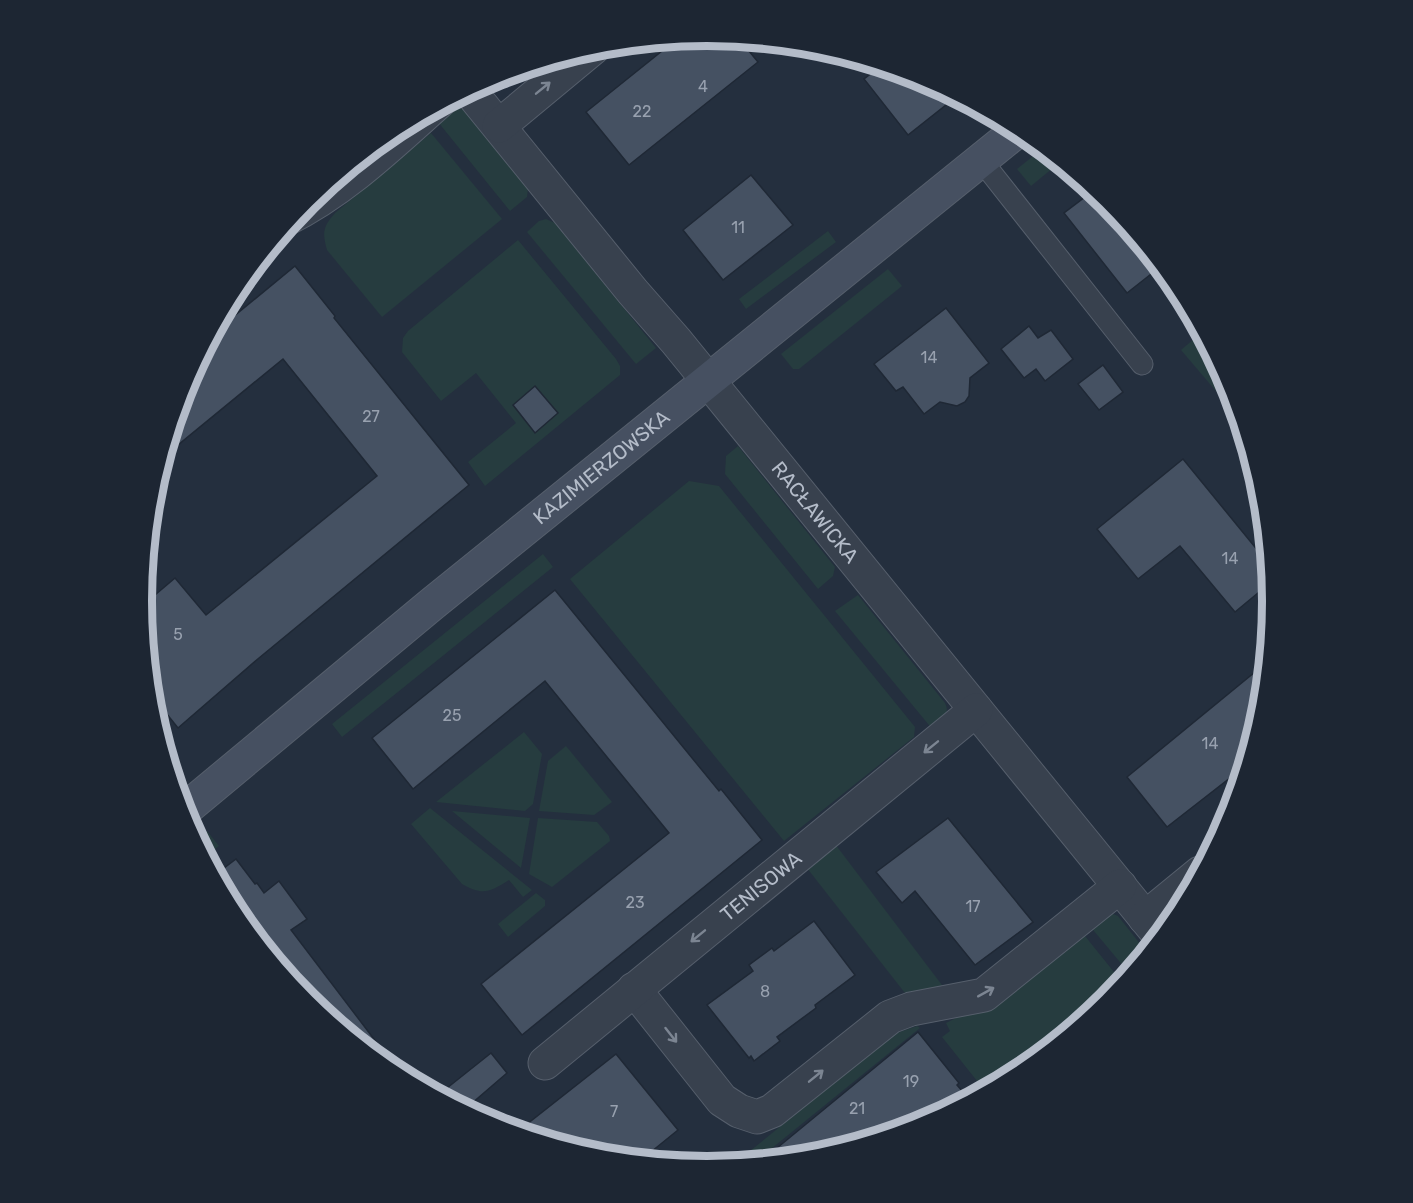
<svg xmlns="http://www.w3.org/2000/svg" width="1413" height="1203" font-family="Rubik,sans-serif">
<rect width="100%" height="100%" fill="#242f3e"/>
<g fill="#263c3f">
<polygon points="456,107 463,109 528,189 527,197 510,211 438,122"/>
<path d="M431,133L502,219L382,317L327,250C322,232 323,227 335,213Z"/>
<polygon points="1042,149 1059,163 1031,186 1017,169"/>
<polygon points="546,219 555,223 656,348 636,364 527,232 539,221"/>
<polygon points="828,231 836,242 746,309 739,299"/>
<polygon points="518,240 616,359 620,366 620,375 485,486 468,462 516,423 476,373 441,401 402,352 403,338 408,331"/>
<polygon points="888,269 902,286 799,369 793,369 781,354"/>
<polygon points="1201,333 1229,385 1238,417 1181,350"/>
<polygon points="738,446 835,567 833,576 818,589 725,474 726,456"/>
<polygon points="689,481 719,486 915,727 914,737 784,841 570,579"/>
<polygon points="543,554 553,567 342,737 332,724"/>
<path d="M858,595L945,703C951,715 941,722 933,730L835,611Z"/>
<polygon points="524,732 542,754 533,804 525,811 436,802"/>
<polygon points="566,746 612,802 594,815 539,811 548,761"/>
<path d="M430,808L532,890L523,897L509,880C490,892 483,896 462,884L411,824Z"/>
<polygon points="452,811 530,818 521,868"/>
<polygon points="538,818 597,822 609,836 610,841 552,887 529,874"/>
<polygon points="207,831 219,846 205,857 196,840"/>
<polygon points="832,840 948,993 912,1002 803,863"/>
<polygon points="536,893 545,900 545,906 508,937 498,924"/>
<polygon points="1108,912 1118,916 1145,950 1124,967 1089,925"/>
<polygon points="1085,936 1118,977 1119,986 1106,1002 1020,1072 985,1091 942,1037 950,1031 946,1023 966,1013 1001,1003"/>
<polygon points="917,1026 920,1028 755,1162 734,1164 894,1034"/>
</g>
<g fill="#455162" stroke="#1f2835" stroke-width="1.5">
<polygon points="707,36 739,39 758,62 629,165 586,112 677,39"/>
<polygon points="881,66 923,79 956,97 908,135 864,79"/>
<polygon points="751,175 793,225 723,280 683,230"/>
<polygon points="1093,191 1107,202 1160,267 1127,293 1064,213"/>
<polygon points="295,266 335,316 334,318 469,485 259,658 178,728 150,693 142,606 175,578 206,615 377,476 283,359 162,458 184,385 211,335"/>
<polygon points="946,308 989,363 970,378 969,396 965,402 957,406 940,402 924,414 903,387 896,391 874,364"/>
<polygon points="1029,326 1038,338 1051,330 1073,359 1045,381 1036,369 1024,378 1001,349"/>
<polygon points="1103,365 1123,392 1099,410 1078,384"/>
<polygon points="535,386 558,413 535,433 513,405"/>
<polygon points="1183,459 1268,563 1270,583 1235,612 1180,546 1138,579 1097,529"/>
<polygon points="555,590 719,791 721,789 762,840 522,1035 481,984 669,833 545,681 413,789 372,738"/>
<polygon points="1266,663 1261,712 1244,767 1167,827 1127,777"/>
<polygon points="948,818 1033,922 975,965 915,891 902,903 876,872"/>
<polygon points="236,859 255,884 257,883 264,893 279,881 307,919 291,930 380,1047 372,1055 306,1001 236,915 215,875"/>
<polygon points="814,921 855,975 815,1005 816,1008 777,1037 780,1041 754,1061 751,1056 749,1058 707,1005 753,971 749,965 772,948 774,951"/>
<polygon points="918,1032 959,1083 957,1085 969,1099 923,1124 816,1156 760,1162"/>
<polygon points="491,1053 507,1073 464,1110 437,1096"/>
<polygon points="616,1054 678,1130 641,1160 596,1156 517,1132"/>
</g>
<g fill="none" stroke-linecap="round" stroke-linejoin="round">
<g stroke="#565f6c" stroke-width="23">
<g id="lane">
<polyline points="981,160 1142,364"/>
<path d="M288,225C349,195 399,145 450,100"/>
</g>
</g>
<g stroke="#565f6c" stroke-width="35">
<g id="street">
<path id="s1" d="M469,90L633,292L676,341L1160,936"/>
<polyline points="499,126 593,48"/>
<polyline points="1145,918 1200,873"/>
<polyline points="634,989 722,1100 739,1111 757,1117 772,1111 890,1017 911,1009 984,995 1120,886"/>
<path id="s2" d="M545,1063L976,710"/>
</g>
</g>
<g stroke="#565f6c" stroke-width="35">
<g id="secondary">
<path id="s3" d="M182,812L432,604L1018,130"/>
</g>
</g>
<use href="#lane" stroke="#38414e" stroke-width="21"/>
<use href="#street" stroke="#38414e" stroke-width="33"/>
<use href="#secondary" stroke="#465061" stroke-width="33"/>
</g>
<defs><path id="oneway-shaft" d="M-6 0H5M1.5-3L5.5 0L1.5 3" fill="none" stroke-width="1.6" stroke-linecap="round" stroke-linejoin="round" transform="scale(1.5)"/></defs>
<g stroke="#7c8592">
<use href="#oneway-shaft" transform="translate(543 88) rotate(-39)"/>
<use href="#oneway-shaft" transform="translate(931 747) rotate(141)"/>
<use href="#oneway-shaft" transform="translate(698 936) rotate(141)"/>
<use href="#oneway-shaft" transform="translate(986 992) rotate(-29)"/>
<use href="#oneway-shaft" transform="translate(671 1035) rotate(52)"/>
<use href="#oneway-shaft" transform="translate(816 1076) rotate(-39)"/>
</g>
<g text-anchor="middle" dominant-baseline="central" stroke-width="4.5" stroke-linejoin="round" paint-order="stroke">
<g font-size="16" fill="#98a1af">
<text x="703" y="86">4</text>
<text x="642" y="111">22</text>
<text x="738" y="227">11</text>
<text x="929" y="357">14</text>
<text x="371" y="416">27</text>
<text x="1230" y="558">14</text>
<text x="178" y="634">5</text>
<text x="452" y="715">25</text>
<text x="1210" y="743">14</text>
<text x="635" y="902">23</text>
<text x="973" y="906">17</text>
<text x="765" y="991">8</text>
<text x="911" y="1081">19</text>
<text x="857" y="1108">21</text>
<text x="614" y="1111">7</text>
</g>
<g font-size="20" fill="#b4bcc9" stroke="#1d2633">
<text stroke="none"><textPath href="#s3" startOffset="543">KAZIMIERZOWSKA</textPath></text>
<text stroke="none"><textPath href="#s1" startOffset="546">RACŁAWICKA</textPath></text>
<text stroke="none"><textPath href="#s2" startOffset="279">TENISOWA</textPath></text>
</g>
</g>
<path d="M0 0H1413V1203H0ZM152 601a555 555 0 1 1 1110 0a555 555 0 1 1-1110 0Z" fill="#1d2633" fill-rule="evenodd"/>
<path fill="none" stroke="#b4bcc9" stroke-width="8" d="M152 601a555 555 0 1 1 1110 0a555 555 0 1 1-1110 0Z"/>
</svg>
